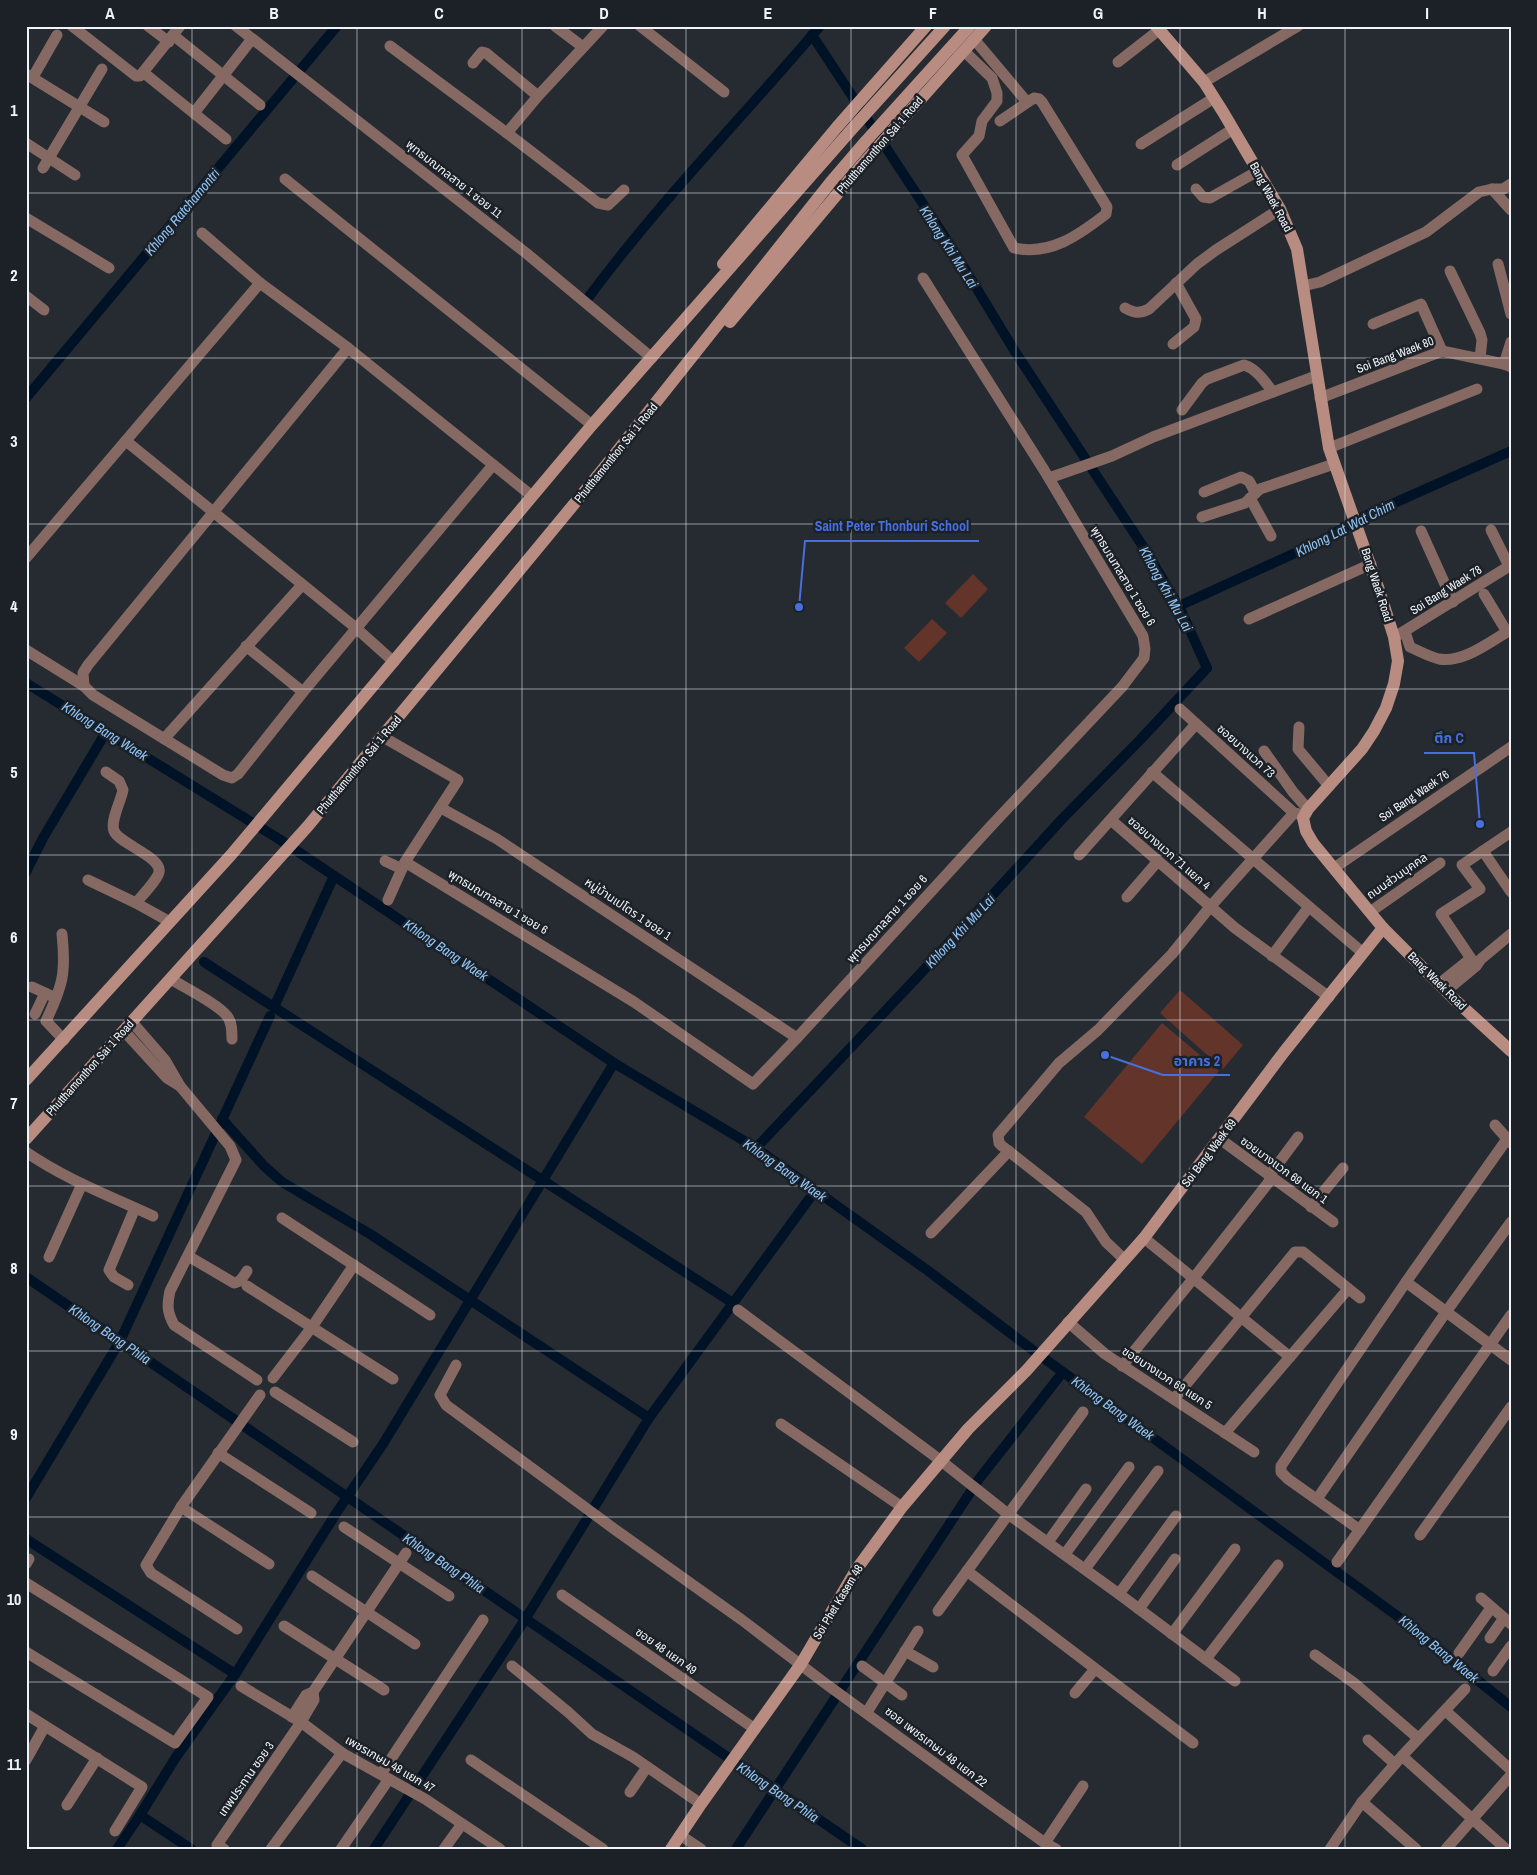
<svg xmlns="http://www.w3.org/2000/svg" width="1537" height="1875" font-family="'Archivo Narrow','Noto Sans Thai',sans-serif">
<rect width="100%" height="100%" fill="#252b31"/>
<g fill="#633429">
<polygon points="973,574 988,589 961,618 945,603"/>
<polygon points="932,619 947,633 919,662 904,648"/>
<polygon points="1180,990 1243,1045 1223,1069 1160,1013"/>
<polygon points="1162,1023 1219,1071 1142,1164 1084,1117"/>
</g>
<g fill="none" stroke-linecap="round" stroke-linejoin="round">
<g stroke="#001226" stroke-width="10">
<path d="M588,298C659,202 743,117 820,26"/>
<polyline points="26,398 337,26"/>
<polyline points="1179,606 1315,544 1365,516 1511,451"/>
<polyline points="26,683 279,839 614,1063 756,1148 927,1270 1034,1351 1400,1618 1511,1707"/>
<polyline points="26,872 43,838 106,732"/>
<polyline points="204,962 733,1303"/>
<polyline points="274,1007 334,876"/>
<polyline points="222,1119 264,1166 282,1182 370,1234 649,1418"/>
<polyline points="756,1148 922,972 1063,818 1140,740 1207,668 1179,606 1144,548 1014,350 954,251 812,35"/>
<polyline points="26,1277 862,1849"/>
<polyline points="26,1498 120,1341 270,1016"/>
<polyline points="26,1539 235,1674"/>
<polyline points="140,1815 191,1849"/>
<polyline points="117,1849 140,1815 176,1757 236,1673 335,1515 383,1444 614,1063"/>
<polyline points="374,1849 526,1618 649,1418 815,1191"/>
<polyline points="736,1849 979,1479 1063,1372"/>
</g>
<g stroke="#856962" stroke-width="11">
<polyline points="72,26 136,76 140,76 180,26"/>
<polyline points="148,26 169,42"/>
<polyline points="236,26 526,253 652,358"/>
<polyline points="555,26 583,47"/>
<polyline points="640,26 724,92"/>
<polyline points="173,35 260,105"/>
<polyline points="974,39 1027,102"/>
<polyline points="390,46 507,133 598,203 608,205 624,190"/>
<path d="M964,51L992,78L997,93V101L982,121L979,136L962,155L1014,248C1050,256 1079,235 1106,214L1107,207L1042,102L1039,99L1034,98L1000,121"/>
<polyline points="1118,62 1159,30"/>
<polyline points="473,63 482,52 486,53 538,96"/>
<polyline points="144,73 226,139"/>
<polyline points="26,74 104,122"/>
<polyline points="33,77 57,35"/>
<polyline points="1204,82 1298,26"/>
<polyline points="194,113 252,39"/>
<polyline points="507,133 538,96 603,26"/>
<polyline points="26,143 75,175"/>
<polyline points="1141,144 1214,98"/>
<polyline points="1177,165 1233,129"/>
<polyline points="43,168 102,69"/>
<polyline points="285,179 592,425"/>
<polyline points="1196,189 1203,197 1210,198 1258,171"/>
<polyline points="1492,189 1511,210"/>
<polyline points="26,218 109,268"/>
<polyline points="202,233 260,283 348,348 532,496"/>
<polyline points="1498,264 1511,314"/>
<polyline points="1450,271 1480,333 1482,340 1480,358"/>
<polyline points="1303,286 1320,282 1426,232 1479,192 1492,189 1503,189 1511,184"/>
<polyline points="26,296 44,310"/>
<path d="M1125,308C1134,313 1139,314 1149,309L1197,264L1216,250L1280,209"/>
<polyline points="1373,324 1421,304 1442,351"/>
<polyline points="1173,344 1194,327 1196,319 1176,283"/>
<polyline points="1504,364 1511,342"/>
<polyline points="1320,398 1442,351 1504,364 1511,367"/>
<path d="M1182,410L1202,383L1207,379L1244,365C1257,369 1265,382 1273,392"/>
<polyline points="126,441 356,628 394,662"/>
<polyline points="1329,448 1477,389"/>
<polyline points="1049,478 1112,456 1153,437 1316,376"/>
<polyline points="1204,492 1241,477 1249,481 1255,492"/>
<polyline points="1250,498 1271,536"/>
<polyline points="1202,517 1245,503 1260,489 1334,464"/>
<polyline points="1491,530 1509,566"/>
<polyline points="1421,531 1453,602"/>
<polyline points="26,558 260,283"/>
<polyline points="1249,619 1371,564"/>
<path d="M1405,632L1410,647C1419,651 1430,657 1439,659C1463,663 1488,643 1507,632L1484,594"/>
<polyline points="1398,635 1511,565"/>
<polyline points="246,646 303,692"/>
<polyline points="26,650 84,686 93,695 223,775 232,778 238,774 303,692 493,465"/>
<polyline points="84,686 83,673 88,665 348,348"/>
<polyline points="1180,709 1294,813"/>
<polyline points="1299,727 1298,749 1329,786"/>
<polyline points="383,737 458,780 405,862 388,900"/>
<polyline points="164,739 302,585"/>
<polyline points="1264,751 1293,792 1308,809"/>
<path d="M106,772L119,781L123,790C121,801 110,821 114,831C120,845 167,858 158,875C153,885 143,894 136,903"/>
<polyline points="1152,772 1363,953"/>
<polyline points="441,808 497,839 797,1038"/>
<polyline points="1111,820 1235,928 1329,997"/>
<polyline points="1483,851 1511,892"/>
<polyline points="1079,855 1196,724"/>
<polyline points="385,861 402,869"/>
<polyline points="405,862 634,1002 753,1084 797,1038 991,826 1122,687 1144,658 1145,649 1143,636 1044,470 923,278"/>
<polyline points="1334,868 1511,747"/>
<polyline points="88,880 136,903 170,922"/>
<polyline points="1127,897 1158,861"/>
<polyline points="1370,912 1440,863"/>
<path d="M62,934C66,973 63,985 46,1021L64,1040"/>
<polyline points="1272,956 1308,908"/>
<polyline points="1476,966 1441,914 1480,889 1462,865 1511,832"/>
<path d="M171,979C185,988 218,1004 227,1016C232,1022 232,1031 232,1039"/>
<polyline points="1439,984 1470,959"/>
<polyline points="32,987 56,998"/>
<polyline points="1446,991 1476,966 1481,959 1511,934"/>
<polyline points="35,1014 45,993"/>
<path d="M132,1022L165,1060L180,1086L230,1146L236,1160L170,1291C167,1305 167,1312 174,1325L257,1380"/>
<polyline points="124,1031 167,1078 180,1086"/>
<polyline points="1495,1125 1511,1143"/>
<polyline points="1220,1139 1333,1222"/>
<path d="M26,1152C65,1179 110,1196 153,1216"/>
<polyline points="1269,1176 1298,1137"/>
<polyline points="1311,1207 1343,1168"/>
<polyline points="282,1218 430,1315"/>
<polyline points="931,1233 1009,1151"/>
<polyline points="1144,1238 1290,1357"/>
<path d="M188,1256L234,1283C241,1282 243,1277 247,1271"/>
<polyline points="49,1257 82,1184"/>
<polyline points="1124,1259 1106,1242 1086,1212 1002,1146 999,1143 998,1135 1059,1063 1098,1030 1172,954 1210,907 1294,813 1304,815"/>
<polyline points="1406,1282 1511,1360"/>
<polyline points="128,1285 114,1277 109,1270 135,1208"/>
<polyline points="247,1286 393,1379"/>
<polyline points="738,1310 940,1460 1008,1514 1119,1594 1235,1681"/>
<polyline points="1068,1322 1105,1354 1254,1452"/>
<polyline points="456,1365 440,1395 446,1405 617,1531 742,1620 826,1684 992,1805 1045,1843 1056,1849"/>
<polyline points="1122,1366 1193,1279 1272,1178"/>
<polyline points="273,1378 312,1327 354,1265"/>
<polyline points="275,1392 353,1442"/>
<polyline points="1174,1399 1295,1252 1303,1252 1360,1298"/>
<polyline points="1083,1412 967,1571 1193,1743"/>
<polyline points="781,1424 902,1507"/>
<polyline points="1225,1433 1348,1289"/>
<polyline points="218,1453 311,1513"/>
<polyline points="1317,1499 1446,1312 1511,1222"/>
<polyline points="181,1507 269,1564"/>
<polyline points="344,1527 449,1596"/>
<polyline points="1360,1530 1288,1479 1281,1472 1281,1466 1406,1282 1507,1139"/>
<polyline points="1420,1535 1511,1407"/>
<polyline points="1048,1542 1086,1489"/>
<polyline points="1065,1554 1129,1467"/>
<polyline points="1337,1562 1511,1315"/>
<polyline points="26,1564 29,1559"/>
<polyline points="1085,1569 1158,1471"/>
<polyline points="312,1576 415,1644"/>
<polyline points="26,1583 208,1697 175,1743 26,1652"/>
<polyline points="1119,1594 1176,1516"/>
<polyline points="562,1595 755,1729"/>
<polyline points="1481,1598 1511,1624"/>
<polyline points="1139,1609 1175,1559"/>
<polyline points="938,1611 967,1571"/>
<polyline points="284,1626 384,1690"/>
<polyline points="237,1629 151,1573 146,1565 181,1507 260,1395"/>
<polyline points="1172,1634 1235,1549"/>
<polyline points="1490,1638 1504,1618"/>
<polyline points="905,1651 933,1667"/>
<polyline points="1459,1653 1491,1608"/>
<polyline points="1315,1655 1354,1683 1418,1738"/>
<polyline points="1206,1659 1278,1565"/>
<polyline points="512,1666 568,1712 592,1734 633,1757 701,1804"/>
<polyline points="862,1666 902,1695"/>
<polyline points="1493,1671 1511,1646"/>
<polyline points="241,1686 301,1722 342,1753 425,1799 500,1849"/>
<polyline points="1075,1693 1095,1669"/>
<polyline points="867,1712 918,1631"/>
<polyline points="26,1714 142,1787 115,1831"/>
<polyline points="1449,1714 1511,1770"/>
<polyline points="292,1717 306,1695 313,1692 406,1553"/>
<polyline points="1368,1740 1395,1764"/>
<polyline points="1402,1756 1465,1689"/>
<polyline points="26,1760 45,1726"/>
<polyline points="471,1760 603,1849"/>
<polyline points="381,1774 483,1620"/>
<polyline points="630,1792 647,1767"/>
<polyline points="1362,1802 1402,1756 1506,1849"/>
<polyline points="67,1805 97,1758"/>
<polyline points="680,1835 701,1849"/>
<polyline points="1045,1843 1083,1786"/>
<polyline points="224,1849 217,1845 301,1722 314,1700 313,1692"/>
<polyline points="271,1849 342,1753"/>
<polyline points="341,1849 389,1779"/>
<polyline points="444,1849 462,1824"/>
<polyline points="1330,1849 1362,1802 1416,1849"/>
<polyline points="1446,1849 1511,1775"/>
</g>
<g stroke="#b98c82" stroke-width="12">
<polyline points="1156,26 1204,82 1223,112 1280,209 1297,249 1329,448 1379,590 1394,637 1398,661 1394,684 1386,708 1374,731 1362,749 1308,809 1303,818 1306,831 1313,843 1350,888 1383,928 1455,1000 1511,1051"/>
<polyline points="723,264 837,127 926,26"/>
<polyline points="730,322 860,167 986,26"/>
<polyline points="26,1080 231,855 592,425 852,129 945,26"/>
<polyline points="26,1139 308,826 603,469 830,183 866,141 970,26"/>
<polyline points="671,1849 701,1804 801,1664 856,1570 902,1507 968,1429 1026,1371 1144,1238 1284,1052 1383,928"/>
</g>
</g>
<path fill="none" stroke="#f0f4f8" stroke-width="1" stroke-opacity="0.55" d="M192,26V1849M357,26V1849M522,26V1849M686,26V1849M851,26V1849M1016,26V1849M1180,26V1849M1345,26V1849M26,193H1511M26,358H1511M26,524H1511M26,689H1511M26,855H1511M26,1020H1511M26,1186H1511M26,1351H1511M26,1517H1511M26,1682H1511"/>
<g text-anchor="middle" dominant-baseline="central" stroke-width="5" stroke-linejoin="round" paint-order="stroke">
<g font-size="12" fill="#f0f4f8" stroke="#1b2127">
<text transform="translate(880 145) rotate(-49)">Phutthamonthon Sai 1 Road</text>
<text transform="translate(454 179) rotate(38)">พุทธมณฑลสาย 1 ซอย 11</text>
<text transform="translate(1271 197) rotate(62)">Bang Waek Road</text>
<text transform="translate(1395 355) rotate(-21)">Soi Bang Waek 80</text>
<text transform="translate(616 453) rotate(-51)">Phutthamonthon Sai 1 Road</text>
<text transform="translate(1123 576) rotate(59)">พุทธมณฑลสาย 1 ซอย 6</text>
<text transform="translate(1377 585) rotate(72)">Bang Waek Road</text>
<text transform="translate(1446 590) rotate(-32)">Soi Bang Waek 78</text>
<text transform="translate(1246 751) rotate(42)">ซอยบางแวก 73</text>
<text transform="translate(359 765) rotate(-50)">Phutthamonthon Sai 1 Road</text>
<text transform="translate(1414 796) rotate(-34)">Soi Bang Waek 76</text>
<text transform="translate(1169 853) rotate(41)">ซอยบางแวก 71 แยก 4</text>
<text transform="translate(1397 876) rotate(-35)">ถนนส่วนบุคคล</text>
<text transform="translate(498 902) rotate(31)">พุทธมณฑลสาย 1 ซอย 6</text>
<text transform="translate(628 909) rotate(34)">หมู่บ้านเปโตร 1 ซอย 1</text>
<text transform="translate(887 919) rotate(-48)">พุทธมณฑลสาย 1 ซอย 6</text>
<text transform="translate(1437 981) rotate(45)">Bang Waek Road</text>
<text transform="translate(90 1068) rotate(-48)">Phutthamonthon Sai 1 Road</text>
<text transform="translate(1209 1153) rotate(-53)">Soi Bang Waek 69</text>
<text transform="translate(1284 1170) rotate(36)">ซอยบางแวก 69 แยก 1</text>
<text transform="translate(1167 1378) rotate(33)">ซอยบางแวก 69 แยก 5</text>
<text transform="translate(838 1602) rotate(-59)">Soi Phet Kasem 48</text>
<text transform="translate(666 1651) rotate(35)">ซอย 48 แยก 49</text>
<text transform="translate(936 1747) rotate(37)">ซอย เพชรเกษม 48 แยก 22</text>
<text transform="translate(390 1764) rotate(30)">เพชรเกษม 48 แยก 47</text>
<text transform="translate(246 1779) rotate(-55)">เทพประทาน ซอย 3</text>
</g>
<g font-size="14" font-style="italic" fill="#8fc4f7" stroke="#1b2127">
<text transform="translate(182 212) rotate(-50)">Khlong Ratchamontri</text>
<text transform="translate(949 247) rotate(57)">Khlong Khi Mu Lai</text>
<text transform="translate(1345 528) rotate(-27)">Khlong Lat Wat Chim</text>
<text transform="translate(1166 589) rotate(61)">Khlong Khi Mu Lai</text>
<text transform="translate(105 731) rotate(32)">Khlong Bang Waek</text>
<text transform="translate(960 931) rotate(-47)">Khlong Khi Mu Lai</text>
<text transform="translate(446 950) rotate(34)">Khlong Bang Waek</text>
<text transform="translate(785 1170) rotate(35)">Khlong Bang Waek</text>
<text transform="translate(110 1334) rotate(34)">Khlong Bang Phlia</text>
<text transform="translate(1113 1408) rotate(36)">Khlong Bang Waek</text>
<text transform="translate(444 1563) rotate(34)">Khlong Bang Phlia</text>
<text transform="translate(1439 1649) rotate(39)">Khlong Bang Waek</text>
<text transform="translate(778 1792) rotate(34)">Khlong Bang Phlia</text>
</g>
</g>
<path fill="none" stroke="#476fde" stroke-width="2" d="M799 607L805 541H979M1480 824L1474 753H1424M1105 1055L1163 1075H1230"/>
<g fill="#476fde" stroke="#1b2127" stroke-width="2">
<circle cx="799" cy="607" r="5"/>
<circle cx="1480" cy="824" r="5"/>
<circle cx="1105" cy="1055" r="5"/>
</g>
<g font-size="14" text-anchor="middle" font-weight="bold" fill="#476fde" stroke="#1b2127" stroke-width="5" stroke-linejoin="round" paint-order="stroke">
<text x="892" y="531">Saint Peter Thonburi School</text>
<text x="1449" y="743">ตึก C</text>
<text x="1197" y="1066">อาคาร 2</text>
</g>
<rect width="1537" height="1875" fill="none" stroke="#1b2127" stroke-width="55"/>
<rect x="28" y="28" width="1482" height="1820" fill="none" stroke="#f0f4f8" stroke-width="2"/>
<g font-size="16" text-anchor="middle" font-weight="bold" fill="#f0f4f8">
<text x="110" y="19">A</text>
<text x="274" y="19">B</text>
<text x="439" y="19">C</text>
<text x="604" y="19">D</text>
<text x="768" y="19">E</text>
<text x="933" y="19">F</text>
<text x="1098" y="19">G</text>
<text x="1262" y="19">H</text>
<text x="1427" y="19">I</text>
<text x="14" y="116">1</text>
<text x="14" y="281">2</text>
<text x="14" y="447">3</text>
<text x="14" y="612">4</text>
<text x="14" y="778">5</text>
<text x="14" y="943">6</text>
<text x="14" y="1109">7</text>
<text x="14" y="1274">8</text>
<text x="14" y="1440">9</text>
<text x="14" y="1605">10</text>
<text x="14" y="1770">11</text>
</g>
</svg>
